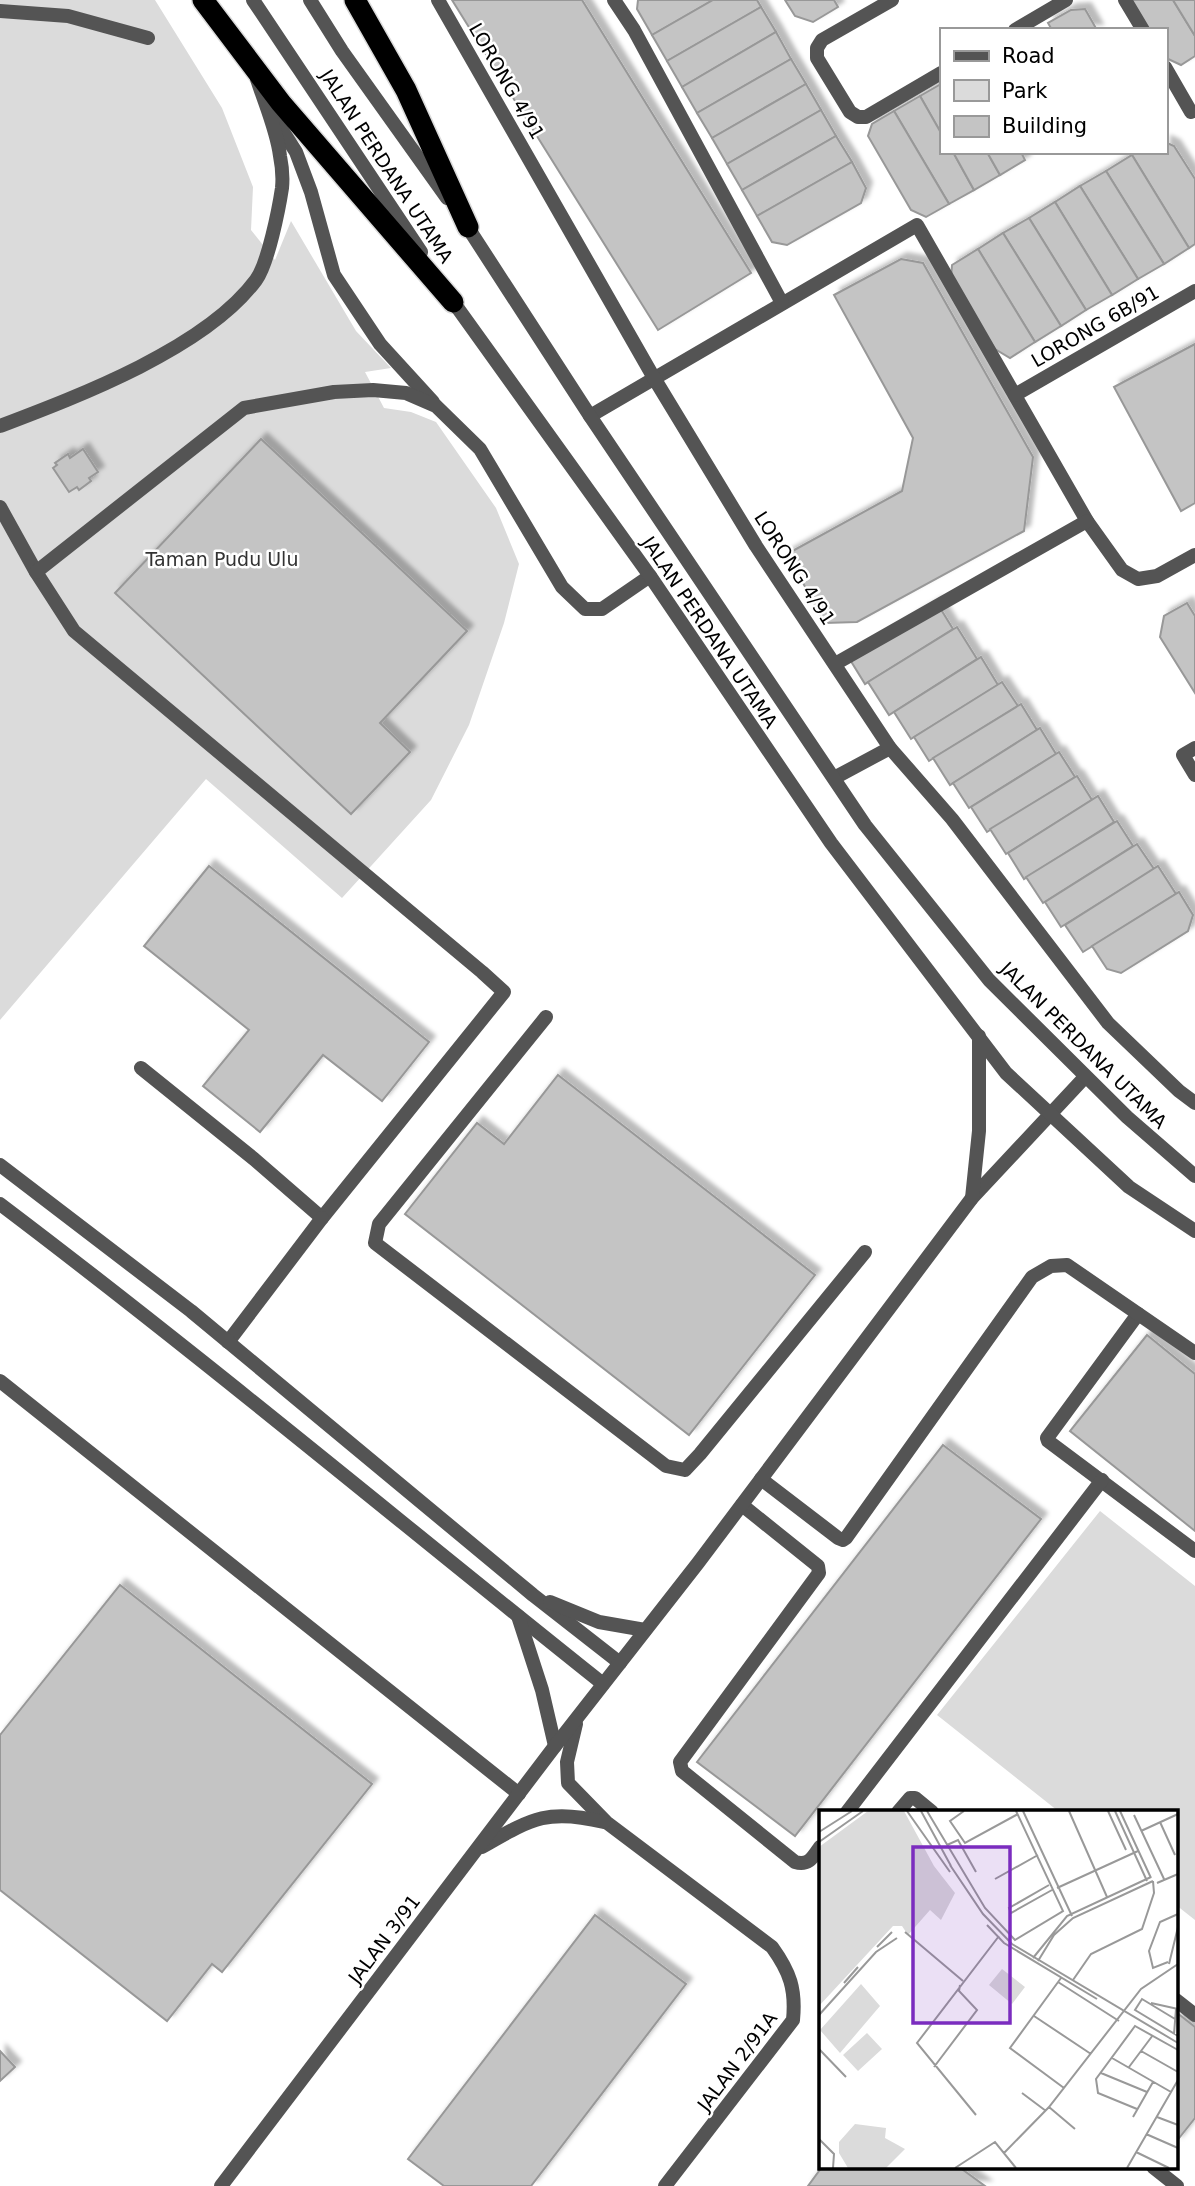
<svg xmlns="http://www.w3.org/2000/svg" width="1195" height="2186" font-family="'DejaVu Sans',sans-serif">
<defs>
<filter id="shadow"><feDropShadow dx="6" dy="-6" stdDeviation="2" flood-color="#0004"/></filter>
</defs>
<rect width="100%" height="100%" fill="#fff"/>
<g fill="#dbdbdb">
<polygon points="0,0 155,0 222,108 253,187 251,230 275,260 291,221 356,331 391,368 365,372 384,408 411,412 436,422 496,508 519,564 504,623 469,725 431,800 342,898 206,779 0,1020"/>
<polygon points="1100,1511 1195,1586 1195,1920 1176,1905 1176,1812 1058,1811 937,1715"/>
</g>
<g fill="#c4c4c4" stroke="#989898" stroke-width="2" filter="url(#shadow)">
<polygon points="452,0 582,0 751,273 658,330"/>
<polygon points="638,0 713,0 652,35 637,9"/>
<polygon points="713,0 757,0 761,7 667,61 652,35"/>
<polygon points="785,0 834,0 838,7 813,22 795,16"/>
<polygon points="1131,0 1173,0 1195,36 1195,56 1181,65 1166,58 1165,30 1149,30"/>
<polygon points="1173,0 1195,0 1195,36"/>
<polygon points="761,7 776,32 682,87 667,61"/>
<polygon points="1085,9 1097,30 1052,30 1048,23 1071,10"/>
<polygon points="776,32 791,59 697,113 682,87"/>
<polygon points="791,59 806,84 712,138 697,113"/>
<polygon points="806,84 821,110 727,164 712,138"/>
<polygon points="941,84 941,133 920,96"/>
<polygon points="920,96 941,133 941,152 953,152 974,190 949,204 894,111"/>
<polygon points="821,110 836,136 742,190 727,164"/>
<polygon points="894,111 949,204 926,217 911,210 868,136 872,124"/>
<polygon points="836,136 852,162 757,216 742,190"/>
<polygon points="1165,142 1174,146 1195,179 1195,244 1189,248 1132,155 1137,152 1165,152"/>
<polygon points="953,152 987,152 1000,175 974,190"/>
<polygon points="987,152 1021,152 1025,160 1000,175"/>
<polygon points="1132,155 1189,248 1164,264 1106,171"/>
<polygon points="852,162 866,188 861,203 787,245 772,242 757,216"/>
<polygon points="1106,171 1164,264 1138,279 1080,186"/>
<polygon points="1080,186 1138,279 1112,295 1055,202"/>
<polygon points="1055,202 1112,295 1086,310 1029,218"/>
<polygon points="1029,218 1086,310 1061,326 1003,233"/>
<polygon points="1003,233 1061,326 1035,342 978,249"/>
<polygon points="978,249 1035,342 1010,358 995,349 951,279 952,265"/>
<polygon points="901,259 923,263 1033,457 1024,531 857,622 825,623 787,554 902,491 913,438 834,295"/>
<polygon points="1195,344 1195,503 1181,511 1114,387"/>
<polygon points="261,439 467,631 380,723 410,752 351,814 115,593"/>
<polygon points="83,449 98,472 89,478 91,481 79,490 77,487 69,492 53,468 57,465 55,463 68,454 70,458"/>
<polygon points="937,603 953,629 865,684 849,658"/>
<polygon points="1187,603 1195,616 1195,693 1160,637 1164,616"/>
<polygon points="957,627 977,659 889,715 868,682"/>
<polygon points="981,657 998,685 911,739 894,712"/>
<polygon points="1002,682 1018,706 929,761 914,737"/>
<polygon points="1021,704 1037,730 950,785 933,758"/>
<polygon points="1040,728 1056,754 969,808 953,783"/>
<polygon points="1059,752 1075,777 987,832 971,807"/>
<polygon points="1077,776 1092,800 1006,854 990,829"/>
<polygon points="1098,796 1114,822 1024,879 1008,853"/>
<polygon points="1117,821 1133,846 1043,903 1026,877"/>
<polygon points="1137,844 1154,869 1061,927 1045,902"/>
<polygon points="209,866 429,1042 382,1101 323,1055 260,1132 203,1086 249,1030 144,946"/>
<polygon points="1158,866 1176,894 1083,952 1065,925"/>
<polygon points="1179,892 1193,915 1188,931 1121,973 1107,969 1092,946"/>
<polygon points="558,1075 815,1275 689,1435 405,1214 477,1123 504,1144"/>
<polygon points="1147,1335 1195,1374 1195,1531 1070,1431"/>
<polygon points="943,1445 1041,1519 795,1836 697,1762"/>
<polygon points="120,1585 372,1784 222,1972 212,1964 167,2021 0,1890 0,1735"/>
<polygon points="595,1915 686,1984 531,2186 444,2186 408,2159"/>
<polygon points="1176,2012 1195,2027 1195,2118 1176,2142"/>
<polygon points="0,2051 15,2067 0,2081"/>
<polygon points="822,2167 959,2167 985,2186 808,2186"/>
</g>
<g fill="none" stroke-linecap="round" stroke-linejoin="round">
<g stroke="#dbdbdb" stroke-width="24">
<g id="motorway">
<polyline points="203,0 281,103 453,302"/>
<polyline points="355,0 406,90 468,227"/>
</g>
</g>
<g stroke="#545454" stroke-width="14">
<polyline points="892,0 822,40 817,48 817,58 850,112 858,117 866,117 941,73"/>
<polyline points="0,11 68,16 148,38"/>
<polyline points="1015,30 1066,0"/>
<polyline points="275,119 296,152 311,192 334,275 380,344 433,402"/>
<polyline points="590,416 917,225 1087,521 1122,570 1138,579 1157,576 1195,555"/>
<path d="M0,426C79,396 206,348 256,280C268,264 279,208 282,188C283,178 282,166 280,156C277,131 265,104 257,79"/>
<polyline points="0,507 36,572 74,631 482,972 504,992 322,1218 254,1159 141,1068"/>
<polyline points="36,572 244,408 334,392 373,390 406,393 436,406 480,449 562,587 585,609 602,609 650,576"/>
<polyline points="835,664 1087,521"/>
<polyline points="834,778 890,748"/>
<polyline points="546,1017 379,1224 375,1243 666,1466 685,1470 700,1454 865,1252"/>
<polyline points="1138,1314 1047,1438 1048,1441 1195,1551"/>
<polyline points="228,1342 322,1218"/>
<polyline points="0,1381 519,1794"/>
<polyline points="761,1479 838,1538 843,1540 846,1538 1032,1277 1051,1266 1067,1265 1195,1353"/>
<path d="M742,1505L818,1566L819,1573L680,1762L682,1771L795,1862C809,1866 813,1857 820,1847"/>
<polyline points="847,1812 1102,1480"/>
<polyline points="898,1812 910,1798 915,1798 932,1812"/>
<polyline points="1176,2000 1195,2015"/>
<polyline points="1153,2167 1177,2186"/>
</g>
<g stroke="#545454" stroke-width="14">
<polyline points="1125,0 1143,30"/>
<polyline points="1165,67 1191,112"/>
</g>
<g stroke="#545454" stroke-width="14">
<polyline points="438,0 654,378 756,546 890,748 952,819 1108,1023 1179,1091 1195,1103"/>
<polyline points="614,0 634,30 782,303"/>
<polyline points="1015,395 1195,291"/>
<polyline points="1195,748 1183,755 1195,775"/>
<polyline points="0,1165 191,1311 533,1595 620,1663"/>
<path d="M0,1204C205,1359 402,1524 603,1684"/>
<polyline points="550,1602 599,1622 645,1630"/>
<polyline points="518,1616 542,1690 555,1746"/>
<path d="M576,1724L567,1762L568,1783L606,1822L772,1947C790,1972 796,1989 793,2020L665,2186"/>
<path d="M482,1847C531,1819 547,1808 604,1822"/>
<polyline points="221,2186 555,1746 698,1563 972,1198 1085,1077"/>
</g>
<g stroke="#545454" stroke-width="14">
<polyline points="253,0 421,252"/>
<polyline points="310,0 342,51 447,198"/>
<polyline points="463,220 590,416 865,825 989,980 1127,1117 1195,1176"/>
<polyline points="449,296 650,576 831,843 1006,1073 1129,1187 1195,1231"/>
<polyline points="972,1198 979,1131 979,1036"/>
</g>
<use href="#motorway" stroke="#000" stroke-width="21"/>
</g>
<g text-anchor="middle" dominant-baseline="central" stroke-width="5" stroke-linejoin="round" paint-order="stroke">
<g font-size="19" fill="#000" stroke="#fff">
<text transform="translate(507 81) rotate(60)">LORONG 4/91</text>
<text transform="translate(387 166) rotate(57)">JALAN PERDANA UTAMA</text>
<text transform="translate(1095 326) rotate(-30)">LORONG 6B/91</text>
<text transform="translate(795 568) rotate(57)">LORONG 4/91</text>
<text transform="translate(710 632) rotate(56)">JALAN PERDANA UTAMA</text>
<text transform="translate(1084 1045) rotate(45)">JALAN PERDANA UTAMA</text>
<text transform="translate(384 1939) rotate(-53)">JALAN 3/91</text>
<text transform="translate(737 2061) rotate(-53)">JALAN 2/91A</text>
</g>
<g font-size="19" fill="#323232" stroke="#fff">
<text x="222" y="559">Taman Pudu Ulu</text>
</g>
</g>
<g transform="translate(819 1810)">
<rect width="359" height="359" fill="#fff"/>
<path d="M49,1H85L115,56L136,83L122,110L111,100L89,125L83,116H74L0,196V37ZM183,159L206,177L193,194L170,175ZM42,174L61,196L21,243L1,220ZM48,223L63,239L39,261L24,245ZM36,314L67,318L66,328L86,339L67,358H29L20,343V332Z" fill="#dbdbdb"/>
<path fill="none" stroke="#999" stroke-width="2" d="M88,1L131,62M102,1L132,56M108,1L166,98L196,130L244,101L197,1M145,1L131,11L146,33L199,4M204,1L253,106M250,1L288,87M289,1L307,40M296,1L328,71M301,1L332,68M315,5L345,69M341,12L356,45M322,21L359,4M0,22L33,1M0,32L44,1M128,35L139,30L157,62M131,55L164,104L193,134L359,233M176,69L219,45M338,73L359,64M230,75L190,98L192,103L233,80M238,78L319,41M168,115L185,133L278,189M86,122L144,171M58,137L73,122M214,148L248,106L332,67M219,151L235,125L254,108L334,71M349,152L334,158L330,141L341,112L359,104M350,154L359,117M242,168L191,238L245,278M254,170L272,144L323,119L335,83L334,71M239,172L300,211M25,173L39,157M332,193L359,199M0,205L57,142L78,128M215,206L272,244M356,209L323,189L316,200L359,226M355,224L357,199M0,239L27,267M322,241L359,262M293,248L352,282M115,257L158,200L140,181L141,175M310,257L334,225M282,263L328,282M203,283L227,301M230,297L256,319M318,299L279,283L277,269L316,216L359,240M157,305L98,233L180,126M314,307L334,272M338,307L359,315M327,324L359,338M0,329L15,344L14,358M317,342L350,358M185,343L230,297L322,179L359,154M136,358L176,332L197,358M308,358L359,270"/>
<path fill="#7b2cbf" fill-opacity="0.15" stroke="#7b2cbf" stroke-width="3.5" d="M94,37H191V213H94Z"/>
<rect width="359" height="359" fill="none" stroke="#000" stroke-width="3.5"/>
</g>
<rect x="940" y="28" width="228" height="126" fill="#ffffff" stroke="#999999" stroke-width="2"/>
<rect x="954" y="51" width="35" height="10" fill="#545454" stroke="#999999" stroke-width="2"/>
<text x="1002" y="63" font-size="21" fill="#000000">Road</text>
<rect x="954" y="80" width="35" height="21" fill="#dbdbdb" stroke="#999999" stroke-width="2"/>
<text x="1002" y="98" font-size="21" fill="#000000">Park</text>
<rect x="954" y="116" width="35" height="21" fill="#c4c4c4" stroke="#999999" stroke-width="2"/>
<text x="1002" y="133" font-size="21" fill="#000000">Building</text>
</svg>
